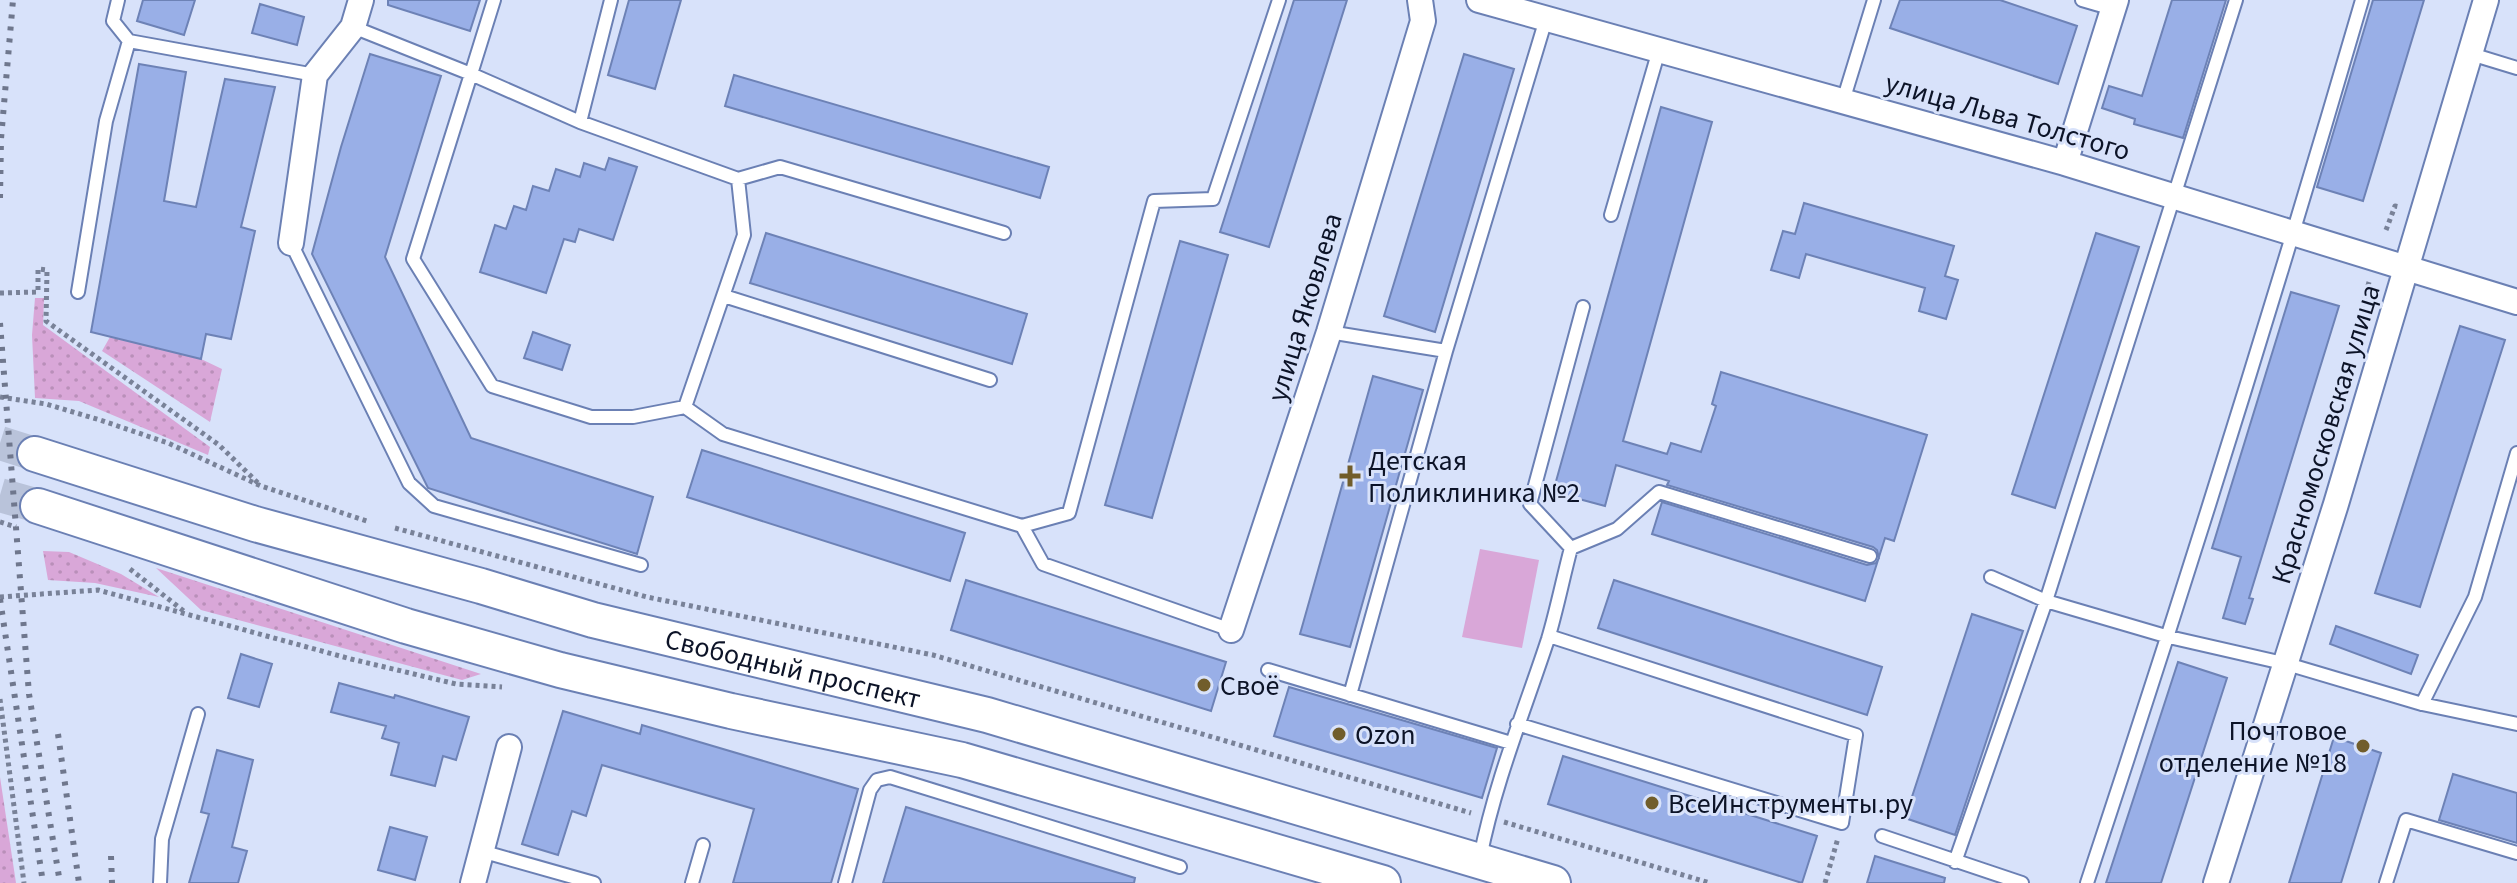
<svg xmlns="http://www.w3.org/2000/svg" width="2517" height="883" font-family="'Source Sans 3',sans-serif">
	<defs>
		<pattern id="grass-dots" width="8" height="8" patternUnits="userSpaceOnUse" patternTransform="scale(2)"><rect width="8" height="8" fill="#d9a7d8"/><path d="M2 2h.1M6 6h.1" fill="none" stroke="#b98fb9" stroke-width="1.8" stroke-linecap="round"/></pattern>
	</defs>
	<rect width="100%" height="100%" fill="#d8e2fa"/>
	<path fill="url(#grass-dots)" d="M 35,298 L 44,298 L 43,325 L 210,447 L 208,455 L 79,401 L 35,398 L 32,335 Z
		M 110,337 L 201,359 L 222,369 L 210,422 L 102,351 Z
		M 43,551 L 69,552 L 121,574 L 159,597 L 95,583 L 48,580 Z
		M 156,568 L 481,674 L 462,680 L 201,610 Z
		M 0,777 L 16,883 L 0,883 Z"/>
	<path fill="#d9a7d8" d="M 1480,549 L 1539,560 L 1522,648 L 1462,637 Z"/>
	<path fill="#99afe7" stroke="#6d82b6" stroke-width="2" d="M 143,0 L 195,0 L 184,35 L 137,21 Z
		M 388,0 L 480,0 L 470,31 L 388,5 Z
		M 629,0 L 681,0 L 655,89 L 608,75 Z
		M 1294,0 L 1347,0 L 1269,247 L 1220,232 Z
		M 1900,0 L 2000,0 L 2077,26 L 2058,84 L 1890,28 Z
		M 2172,0 L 2226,0 L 2183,138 L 2134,124 L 2135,119 L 2102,108 L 2109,86 L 2142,96 Z
		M 2373,0 L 2424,0 L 2363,201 L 2317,187 Z
		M 260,4 L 304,17 L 297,45 L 252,33 Z
		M 370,54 L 441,76 L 385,257 L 471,438 L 653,497 L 637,554 L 428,488 L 312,254 L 341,147 Z
		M 1464,54 L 1514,69 L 1435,332 L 1384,316 Z
		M 139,64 L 186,72 L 164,201 L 196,207 L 225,79 L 275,87 L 241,227 L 255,231 L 231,339 L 206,334 L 201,359 L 91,332 Z
		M 734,75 L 1049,167 L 1040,198 L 725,106 Z
		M 1661,107 L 1712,122 L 1623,441 L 1667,454 L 1671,443 L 1701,452 L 1716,406 L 1712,404 L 1721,372 L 1927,435 L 1894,541 L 1885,538 L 1865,601 L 1652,534 L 1662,502 L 1867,565 L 1876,563 L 1879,558 L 1877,550 L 1873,547 L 1667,485 L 1669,481 L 1616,465 L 1605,506 L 1553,492 Z
		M 609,158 L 637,167 L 613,240 L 579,229 L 575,242 L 564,239 L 546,293 L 480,272 L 495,225 L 506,229 L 514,206 L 526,210 L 533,186 L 549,191 L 556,169 L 580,177 L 584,163 L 605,170 Z
		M 1804,203 L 1954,246 L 1945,276 L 1958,280 L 1946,319 L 1919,311 L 1925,288 L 1806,254 L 1799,278 L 1771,270 L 1783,231 L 1795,234 Z
		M 766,233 L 1027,314 L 1012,364 L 750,283 Z
		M 2096,233 L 2139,247 L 2055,508 L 2012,494 Z
		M 1180,241 L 1228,255 L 1152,518 L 1105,505 Z
		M 2291,292 L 2339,306 L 2249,598 L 2253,599 L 2245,624 L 2223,618 L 2241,557 L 2212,548 Z
		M 2460,326 L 2505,340 L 2420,607 L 2375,593 Z
		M 533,332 L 570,345 L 562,370 L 524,358 Z
		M 1373,376 L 1423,390 L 1350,647 L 1300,634 Z
		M 702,450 L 965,533 L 950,581 L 687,497 Z
		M 966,580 L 1226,662 L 1211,711 L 951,630 Z
		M 1614,580 L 1882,667 L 1867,715 L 1598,628 Z
		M 1972,614 L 2023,631 L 1955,835 L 1905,818 Z
		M 2336,626 L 2418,655 L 2411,674 L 2330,644 Z
		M 241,654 L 272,664 L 259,707 L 228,698 Z
		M 2178,662 L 2227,678 L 2161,883 L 2106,883 Z
		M 339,683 L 394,698 L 395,695 L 469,717 L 456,760 L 443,756 L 435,786 L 391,775 L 399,743 L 382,738 L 386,726 L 331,712 Z
		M 1289,687 L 1497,748 L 1482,798 L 1274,736 Z
		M 563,711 L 640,734 L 642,725 L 858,789 L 831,883 L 733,883 L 754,809 L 602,765 L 586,816 L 572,811 L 558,855 L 522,844 Z
		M 2334,737 L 2381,753 L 2341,883 L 2289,883 Z
		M 217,750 L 253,760 L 232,847 L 247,851 L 238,883 L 189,883 L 209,814 L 201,812 Z
		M 1563,756 L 1817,836 L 1802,883 L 1548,804 Z
		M 2453,774 L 2517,793 L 2517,843 L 2439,820 Z
		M 906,807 L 1135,878 L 1134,883 L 883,883 Z
		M 390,827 L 427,837 L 415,880 L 378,870 Z
		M 1875,856 L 1945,878 L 1944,883 L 1867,883 Z"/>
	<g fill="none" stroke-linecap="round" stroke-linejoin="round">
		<path stroke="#b9c3da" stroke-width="34" stroke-dasharray="34 17" stroke-linecap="butt" d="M 0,443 L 35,454
			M 0,495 L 38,506"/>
		<defs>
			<path id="service" d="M 118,0 L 113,21 L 129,41
				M 494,0 L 471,74 L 580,122 L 738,179 L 780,167 L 1004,233
				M 2082,0 L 2113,9
				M 353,27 L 471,74 L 413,259 L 492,386 L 591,417 L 633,417 L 685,407 L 723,434 L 1022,526 L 1043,564 L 1231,630
				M 2471,54 L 2517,68
				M 1843,101 L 1874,0
				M 580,122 L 611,0
				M 1611,215 L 1659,50
				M 291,243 L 409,483 L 434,506 L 641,565
				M 78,292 L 106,121 L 129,41 L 315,75
				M 724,296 L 990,380
				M 1329,332 L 1446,351
				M 685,407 L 744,235 L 738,179
				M 1022,526 L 1069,513 L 1154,201 L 1213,199 L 1279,0
				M 1571,548 L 1617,529 L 1659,492 L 1870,556
				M 1991,577 L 2046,601 L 2169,637 L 2287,664 L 2422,704 L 2517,724
				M 1268,670 L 1511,743
				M 1350,695 L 1446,351 L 1546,19
				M 2422,704 L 2475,597 L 2517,453
				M 1517,724 L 1842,823 L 1856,735 L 1549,636
				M 1882,836 L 2022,883
				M 481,851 L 594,883
				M 1480,858 C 1495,782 1524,712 1548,639 C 1557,609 1563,578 1571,548 L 1530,504 L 1583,307
				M 1955,862 L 2046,601 L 2236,0
				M 160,883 L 162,839 L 198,714
				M 692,883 L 703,845
				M 845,883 L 870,790 L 877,780 L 890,777 L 1180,867
				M 2087,883 C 2184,590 2276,296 2362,0
				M 2386,883 L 2406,820 L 2517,853"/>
			<path id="minor" d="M 1479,0 L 2065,163 L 2517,302
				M 2065,163 L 2116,0
				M 291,243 L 315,75 L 353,27 L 361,0
				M 1231,630 L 1329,332 L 1423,21 L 1420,0
				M 473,883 L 509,747
				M 2216,883 L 2336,504 L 2486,0"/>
			<g id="secondary">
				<path id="s1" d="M 35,454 L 255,524 L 481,586 L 593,620 L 987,715 L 1553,883"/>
				<path d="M 38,506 L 406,626 L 560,670 L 731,711 L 962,760 L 1383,883"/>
			</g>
		</defs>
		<use href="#service" stroke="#6b80b4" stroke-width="16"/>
		<use href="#minor" stroke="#6b80b4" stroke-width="28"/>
		<use href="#secondary" stroke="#6b80b4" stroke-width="38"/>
		<path stroke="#798298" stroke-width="5" stroke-dasharray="4 4" stroke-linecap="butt" d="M 2386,230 L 2395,206 L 2400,207
			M 0,293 L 38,292 L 38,269 L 47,270 L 46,321 L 219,445 L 258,483
			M 2369,318 L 2360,315 L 2369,282
			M 0,397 L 46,404 L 100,420 L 168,443 L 261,486 L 370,522
			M 0,522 L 16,527
			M 395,528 L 647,597 L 933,655 L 1471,813
			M 130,569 L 185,612
			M 0,597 L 98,590 L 351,659 L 456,684 L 502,687
			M 0,699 L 24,883
			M 1504,822 L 1710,883
			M 1825,883 L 1838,838"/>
		<use href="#service" stroke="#fff" stroke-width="12"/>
		<use href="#minor" stroke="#fff" stroke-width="24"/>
		<use href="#secondary" stroke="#fff" stroke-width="34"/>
		<path stroke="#6f778d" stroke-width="6" stroke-dasharray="4 8" stroke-linecap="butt" d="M 0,198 L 1,139 L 13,0
			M 0,323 L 29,694 L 60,883
			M 0,599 L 43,883
			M 58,734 L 79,883
			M 111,856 L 112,883"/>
	</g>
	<g fill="#715d2b" stroke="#d8e2fa" stroke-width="3">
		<path d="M1346 464h8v8h8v8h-8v8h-8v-8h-8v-8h8z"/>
		<circle cx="1204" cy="685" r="8"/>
		<circle cx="1339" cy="734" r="8"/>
		<circle cx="2363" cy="746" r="8"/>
		<circle cx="1652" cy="803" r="8"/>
	</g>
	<g text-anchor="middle" stroke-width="6" stroke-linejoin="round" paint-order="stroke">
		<g font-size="28" fill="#0c1327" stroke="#d8e2fa">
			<text transform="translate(2008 116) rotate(16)" y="10">улица Льва Толстого</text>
			<text transform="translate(1304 307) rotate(-73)" y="10">улица Яковлева</text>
			<text transform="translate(2325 434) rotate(-73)" y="10">Красномосковская улица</text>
			<text dy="10" stroke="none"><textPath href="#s1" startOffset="788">Свободный проспект</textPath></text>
		</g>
		<g font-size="28" fill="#0c1327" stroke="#d8e2fa" text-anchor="start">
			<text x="1368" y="470">Детская<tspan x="1368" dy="32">Поликлиника №2</tspan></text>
			<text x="1220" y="695">Своё</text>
			<text x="2347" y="740" text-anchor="end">Почтовое<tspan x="2347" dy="32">отделение №18</tspan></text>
			<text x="1355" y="744">Ozon</text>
			<text x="1668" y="813">ВсеИнструменты.ру</text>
		</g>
	</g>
</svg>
